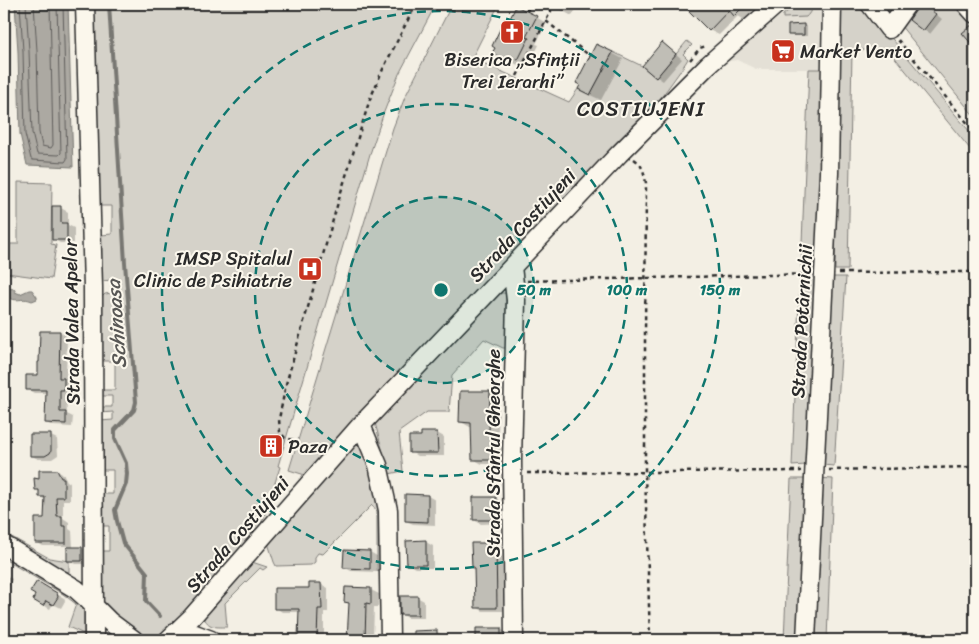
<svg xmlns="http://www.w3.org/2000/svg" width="979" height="644" font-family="Sriracha,sans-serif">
	<rect width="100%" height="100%" fill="#f3efe4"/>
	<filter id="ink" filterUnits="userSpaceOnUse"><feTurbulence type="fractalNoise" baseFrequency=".02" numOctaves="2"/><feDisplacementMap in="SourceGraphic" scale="10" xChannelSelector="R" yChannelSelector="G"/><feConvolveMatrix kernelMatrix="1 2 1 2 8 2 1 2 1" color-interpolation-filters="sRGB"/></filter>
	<g filter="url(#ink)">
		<path fill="#e4e0d6" d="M 797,4 L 826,4 L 826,69 L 756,69 L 737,60 L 725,62 L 747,41 Z"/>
		<path fill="#d5d2c9" stroke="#807e7a" d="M 90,4 L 436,4 L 399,74 L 384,112 L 370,154 L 278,466 L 280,467 L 264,517 L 258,530 L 164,636 L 156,639 L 149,640 L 143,638 L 133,633 L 111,616 L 100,598 L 101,551 L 109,551 L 109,526 L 101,526 L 101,494 L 113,494 L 113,470 L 101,470 L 100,421 L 113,420 L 113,412 L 100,413 L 100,407 L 112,407 L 112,396 L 100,396 L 99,390 L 115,390 L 115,361 L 99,361 L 102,297 L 105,294 L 112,293 L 112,280 L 101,281 L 101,235 L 112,234 L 112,206 L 98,206 Z
			M 452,4 L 499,4 L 472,58 L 569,102 L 578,89 L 590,95 L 613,52 L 642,66 L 656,78 L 687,41 L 692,45 L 683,54 L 688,59 L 681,70 L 658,102 L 580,182 L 403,368 L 305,475 L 289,470 L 393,128 L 405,97 Z
			M 797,4 L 809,4 C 813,9 810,13 806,17 L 783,18 L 783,15 Z
			M 840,4 L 863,4 L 975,138 L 975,155 L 887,48 L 852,51 L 848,270 L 835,270 L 838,52 Z
			M 883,4 L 975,4 L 975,117 L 896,20 Z
			M 809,69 L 826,69 L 817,268 L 801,268 Z
			M 18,182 L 52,183 L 51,244 L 56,245 L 51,279 L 6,273 L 10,244 L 18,244 Z
			M 816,277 L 806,465 L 792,466 L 800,278 Z
			M 831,277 L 846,277 L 834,466 L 822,465 Z
			M 501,293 L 505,293 L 506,296 L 506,348 L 503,348 L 484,339 L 452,375 L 449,412 L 427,412 L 399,432 L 403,471 L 389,474 L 375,423 L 494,297 Z
			M 357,445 L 362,446 L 367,449 L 379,502 L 381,572 L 377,571 L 377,511 L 372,505 L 323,554 L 318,553 L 315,557 L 315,562 L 311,565 L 276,566 L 274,562 L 268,543 L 352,447 Z
			M 819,478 L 833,479 L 827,640 L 813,640 Z
			M 791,479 L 806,479 L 797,640 L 784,640 Z
			M 8,535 L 49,558 L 69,561 L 69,572 L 65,571 L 8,538 Z
			M 4,555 L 50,581 L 84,606 L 84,634 L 68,627 L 76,604 L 63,594 L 4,559 Z
			M 252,562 L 267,567 L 263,570 L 260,568 L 225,603 L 227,627 C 214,627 209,628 203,616 Z"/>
		<path fill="#aca9a2" stroke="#787772" d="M 15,4 L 68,4 L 73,167 L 27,165 L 20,134 L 18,52 Z
			M 4,288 L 15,289 L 15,292 L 20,294 L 29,290 L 32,290 L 37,297 L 37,299 L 32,301 C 21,296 16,305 4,294 Z"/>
		<path fill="#0003" d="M 555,4 L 573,4 L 578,6 L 572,16 L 554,6 Z
			M 694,4 L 759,4 L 751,12 L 752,13 L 745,20 L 738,16 L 719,35 L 709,30 L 689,9 Z
			M 918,4 L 923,4 L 942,19 L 930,34 L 924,30 Z
			M 536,17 L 546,23 L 536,44 L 539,45 L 529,65 L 526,64 L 524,68 L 504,58 L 506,28 Z
			M 804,25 L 807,27 L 807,36 L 793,36 L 790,35 Z
			M 663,44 L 669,48 L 682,59 L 663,81 L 657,77 Z
			M 612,53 L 623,59 L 601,100 L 590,95 Z
			M 61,208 L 68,212 L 68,225 L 74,228 L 74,243 L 60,243 L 53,239 Z
			M 60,332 L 67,336 L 66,380 L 71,383 L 71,394 L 66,393 L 67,414 L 73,417 L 72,427 L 53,426 L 46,423 L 47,393 L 34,393 L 27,389 L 39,376 Z
			M 489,392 L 499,398 L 498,438 L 500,439 L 501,464 L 482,464 L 473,459 L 472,427 L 470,427 L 461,422 Z
			M 437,433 L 444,437 L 444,456 L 417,456 L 411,452 L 422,437 Z
			M 51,436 L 57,439 L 58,455 L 52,459 L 38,459 L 32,456 Z
			M 278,444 L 281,445 L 279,454 L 268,451 Z
			M 57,471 L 64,475 L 67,481 L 70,483 L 70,500 L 63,500 L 63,518 L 69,522 L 69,529 L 72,531 L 73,548 L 82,548 L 88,552 L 88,564 L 75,564 L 68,560 L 68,546 L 43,546 L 36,542 L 46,519 L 46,500 L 40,497 L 40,492 L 36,489 L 40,480 Z
			M 407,496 L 428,496 L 435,500 L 435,525 L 413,524 L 406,521 Z
			M 495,498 L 502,502 L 502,523 L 481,524 L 474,520 Z
			M 426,542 L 433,546 L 433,568 L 415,568 L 408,564 Z
			M 495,544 L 502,548 L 503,611 L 483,611 L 476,607 L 475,568 L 473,567 Z
			M 345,551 L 370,552 L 377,556 L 376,572 L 351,571 L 344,567 Z
			M 4,574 L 12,579 L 4,598 Z
			M 37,583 L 64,598 L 65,601 L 61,608 L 53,604 L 50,609 L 34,600 L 37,595 Z
			M 321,584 L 328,588 L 328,612 L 324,612 L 324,640 L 303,640 L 299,638 L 300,612 L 282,612 L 276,608 L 310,589 Z
			M 371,590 L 379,594 L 378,607 L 374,607 L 373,640 L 348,640 L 350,604 L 345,602 Z
			M 417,597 L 424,601 L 424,618 L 408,618 L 401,614 Z
			M 501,629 L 507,633 L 507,640 L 468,640 L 477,639 Z
			M 415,632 L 437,632 L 443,635 L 443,640 L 415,640 Z"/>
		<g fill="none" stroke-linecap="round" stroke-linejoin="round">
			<path stroke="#5f5d5b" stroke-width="1" d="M 20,4 L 23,51 L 25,134 L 31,159 L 33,160 L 65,162 L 67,159 L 63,4
				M 26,4 L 29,51 L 32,133 L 37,154 L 59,155 L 61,153 L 57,4
				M 34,4 L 37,51 L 39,132 L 42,146 L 51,148 L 53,145 L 50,4"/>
			<path stroke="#787772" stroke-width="4" d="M 109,4 L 125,263 L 136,402 L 134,410 L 115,430 L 115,439 L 126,463 L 127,474 L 126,484 L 115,510 L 117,521 L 123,543 L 147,573 L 146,601 L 160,616"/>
		</g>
		<path fill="#c0beb6" stroke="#2b2b2b" d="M 693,4 L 746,4 L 734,16 L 729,10 L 709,31 L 687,9 Z
			M 917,4 L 923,4 L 936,14 L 923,31 L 909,20 L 916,10 Z
			M 516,6 L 537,16 L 526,37 L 529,38 L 518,60 L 515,59 L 513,63 L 492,53 L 495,48 L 492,46 L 502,25 L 506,27 Z
			M 804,24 L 804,35 L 788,35 L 788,25 Z
			M 973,24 L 975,24 L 975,48 L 962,33 Z
			M 662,42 L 676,54 L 656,78 L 642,66 Z
			M 596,44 L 613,52 L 590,95 L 578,89 L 580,85 L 576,83 Z
			M 52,206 L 61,206 L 61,223 L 67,223 L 67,240 L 52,240 Z
			M 40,331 L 60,331 L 59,378 L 64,378 L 64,390 L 60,390 L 60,412 L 66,412 L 66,424 L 45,423 L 46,390 L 26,390 L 26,375 L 38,375 L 38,362 L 39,362 Z
			M 460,391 L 490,391 L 489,433 L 491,433 L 492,460 L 472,460 L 471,423 L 459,422 Z
			M 421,432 L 437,432 L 438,453 L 409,453 L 409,436 L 421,436 Z
			M 30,434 L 51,434 L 51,451 L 50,453 L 45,456 L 30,456 Z
			M 266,439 L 279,443 L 276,453 L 263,450 Z
			M 39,470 L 57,470 L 61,478 L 64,478 L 64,497 L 56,497 L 57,516 L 62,516 L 62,526 L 66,526 L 66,543 L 35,543 L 35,518 L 44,518 L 45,497 L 39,497 L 39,490 L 35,490 L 34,478 L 39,479 Z
			M 405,494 L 428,495 L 428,522 L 405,521 Z
			M 473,497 L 496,497 L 496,520 L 473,520 Z
			M 426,540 L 426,565 L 407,565 L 406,541 Z
			M 471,543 L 496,543 L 497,608 L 475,608 L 474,567 L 472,567 Z
			M 67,547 L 82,547 L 82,561 L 67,561 Z
			M 344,550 L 370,551 L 370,569 L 343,568 Z
			M 37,581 L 57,593 L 58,597 L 53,605 L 46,601 L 43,606 L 33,600 L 35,595 L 30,592 Z
			M 309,583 L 321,583 L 322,609 L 318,609 L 317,639 L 298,639 L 299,609 L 274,609 L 274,588 L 309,588 Z
			M 345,587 L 371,588 L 371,604 L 366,603 L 365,640 L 347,640 L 349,603 L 344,602 Z
			M 400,596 L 418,596 L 418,615 L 400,615 Z
			M 476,628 L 501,628 L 501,640 L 476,640 Z
			M 437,630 L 437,640 L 413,640 L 413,631 Z"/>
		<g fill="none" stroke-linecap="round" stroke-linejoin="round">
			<defs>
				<path id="minor" d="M 85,4 L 93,287 L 94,640
					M 870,4 L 889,29 L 907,4
					M 966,4 L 975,14
					M 512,267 L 516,300 L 512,460 L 514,640
					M 361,425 L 378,465 L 388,510 L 390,640
					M 4,545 L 76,589 L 86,598 L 110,622 L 134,640
					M 177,631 L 195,634 L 211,640
					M 168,640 L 192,617 L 361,425 L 512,267 L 619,154 L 708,65 L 777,4
					M 806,640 L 829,173 L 832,4"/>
			</defs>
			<use href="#minor" stroke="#2b2b2b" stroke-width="21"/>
			<path stroke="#2b2b2b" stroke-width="2.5" stroke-dasharray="4 4" stroke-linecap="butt" d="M 527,11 L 530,4
				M 546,21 L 590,56
				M 898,40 L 975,132
				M 690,60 L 700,48 L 706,46
				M 517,76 L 551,11 L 550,8 L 542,4
				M 634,159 C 643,165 644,173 646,183 L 645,338 L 645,472 L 650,640
				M 839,273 L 975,272
				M 527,281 L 811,274
				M 293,440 L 285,438 L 280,432 L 279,419 L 286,384 L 341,192 L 370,99 L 383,69 L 416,4
				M 829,470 L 975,467
				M 527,473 L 801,471"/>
			<use href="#minor" stroke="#fbf7ec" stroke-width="18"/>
		</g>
	</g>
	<circle cx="441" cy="290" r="93" fill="#0f766e" fill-opacity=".12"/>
	<g fill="none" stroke="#0f766e" stroke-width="2.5" stroke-dasharray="9 6">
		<circle cx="441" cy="290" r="93"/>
		<circle cx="441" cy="290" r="186"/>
		<circle cx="441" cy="290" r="279"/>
	</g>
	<defs>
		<symbol id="church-square" viewBox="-11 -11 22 22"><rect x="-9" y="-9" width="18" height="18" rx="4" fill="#c8321e" stroke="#fbf7ec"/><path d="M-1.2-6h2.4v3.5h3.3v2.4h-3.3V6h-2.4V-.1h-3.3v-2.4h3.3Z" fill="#fff"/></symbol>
		<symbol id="supermarket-square" viewBox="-11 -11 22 22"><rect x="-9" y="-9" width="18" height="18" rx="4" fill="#c8321e" stroke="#fbf7ec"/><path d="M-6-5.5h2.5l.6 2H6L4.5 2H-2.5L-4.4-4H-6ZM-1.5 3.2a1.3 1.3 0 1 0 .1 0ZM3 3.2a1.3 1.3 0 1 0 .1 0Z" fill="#fff"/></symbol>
		<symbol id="hospital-square" viewBox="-11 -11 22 22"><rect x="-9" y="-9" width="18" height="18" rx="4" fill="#c8321e" stroke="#fbf7ec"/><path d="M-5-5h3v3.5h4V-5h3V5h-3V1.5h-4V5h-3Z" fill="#fff"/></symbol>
		<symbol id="building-square" viewBox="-11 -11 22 22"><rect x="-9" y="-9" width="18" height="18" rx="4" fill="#c8321e" stroke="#fbf7ec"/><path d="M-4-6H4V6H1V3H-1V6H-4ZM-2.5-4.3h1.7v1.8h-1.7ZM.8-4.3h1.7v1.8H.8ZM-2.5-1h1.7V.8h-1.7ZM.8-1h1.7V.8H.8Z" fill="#fff"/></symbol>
	</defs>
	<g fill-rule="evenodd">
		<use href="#church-square" x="498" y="18" width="28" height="28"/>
		<use href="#supermarket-square" x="769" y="37" width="28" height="28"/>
		<use href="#hospital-square" x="296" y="255" width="28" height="28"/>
		<use href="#building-square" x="257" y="432" width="28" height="28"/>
	</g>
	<g text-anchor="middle" stroke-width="4" stroke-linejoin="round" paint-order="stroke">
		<g font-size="19" fill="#2b2b2b" stroke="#fbf7ec" text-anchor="start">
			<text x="800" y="58">Market Vento</text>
			<text x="512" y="66" text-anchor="middle">Biserica „Sfinții<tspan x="512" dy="22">Trei Ierarhi”</tspan></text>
			<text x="292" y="265" text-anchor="end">IMSP Spitalul<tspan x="292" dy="22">Clinic de Psihiatrie</tspan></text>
			<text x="288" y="453">Paza</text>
		</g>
		<g font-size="19" fill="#2b2b2b" stroke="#fbf7ec">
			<text transform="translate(522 225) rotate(-47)" y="7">Strada Costiujeni</text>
			<text transform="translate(801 321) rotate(-87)" y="7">Strada Potârnichii</text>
			<text transform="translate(71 322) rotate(-91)" y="7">Strada Valea Apelor</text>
			<text transform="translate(493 453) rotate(-90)" y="7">Strada Sfântul Gheorghe</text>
			<text transform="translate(237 534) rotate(-49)" y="7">Strada Costiujeni</text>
		</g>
		<g font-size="20" font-style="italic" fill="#585755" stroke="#fbf7ec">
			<text transform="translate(116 324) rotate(-94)" y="7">Schinoasa</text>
		</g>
		<g font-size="21" letter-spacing="1" fill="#2b2b2b" stroke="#fbf7ec">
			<text x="641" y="116">COSTIUJENI</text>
		</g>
	</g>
	<circle cx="441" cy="290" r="8" fill="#0f766e" stroke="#fbf7ec" stroke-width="2.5"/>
	<g font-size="15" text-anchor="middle" font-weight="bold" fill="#0f766e" stroke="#fbf7ec" stroke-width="4" stroke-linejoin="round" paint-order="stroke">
		<text x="534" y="295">50 m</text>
		<text x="627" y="295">100 m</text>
		<text x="720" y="295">150 m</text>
	</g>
	<rect width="979" height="644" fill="none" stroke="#fbf7ec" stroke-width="20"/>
	<rect x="10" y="10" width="959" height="624" fill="none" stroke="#2b2b2b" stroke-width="2" filter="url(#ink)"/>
</svg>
